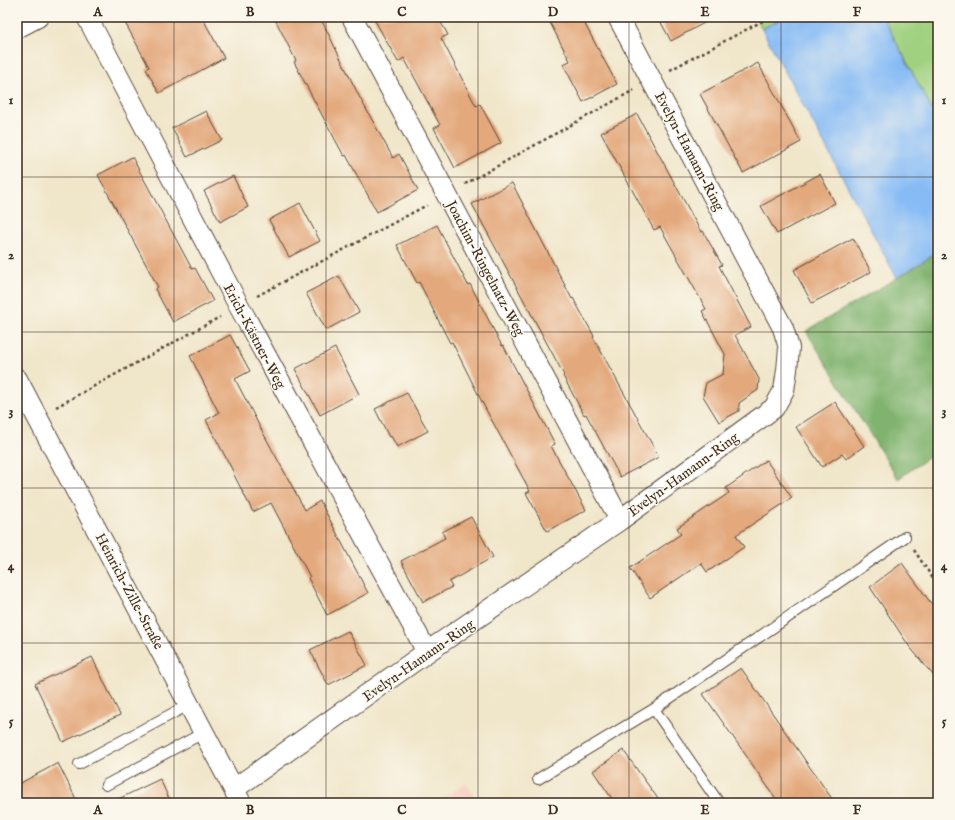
<svg xmlns="http://www.w3.org/2000/svg" width="955" height="820" font-family="'IM FELL English',serif">
	<rect width="100%" height="100%" fill="#fbf7ec"/>
	<filter id="ink" filterUnits="userSpaceOnUse"><feTurbulence type="fractalNoise" baseFrequency=".025" numOctaves="2"/><feDisplacementMap in="SourceGraphic" scale="8" xChannelSelector="R" yChannelSelector="G"/><feConvolveMatrix kernelMatrix="1 2 1 2 8 2 1 2 1" color-interpolation-filters="sRGB"/></filter>
	<filter id="wash" filterUnits="userSpaceOnUse"><feTurbulence type="fractalNoise" baseFrequency=".012" numOctaves="4" result="noise"/><feDisplacementMap in="SourceGraphic" scale="16" xChannelSelector="R" yChannelSelector="G"/><feGaussianBlur stdDeviation="0.9" result="paint"/><feColorMatrix in="noise" values="0 0 0 0 0 0 0 0 0 0 0 0 0 0 0 0 0 1.4 0 .05"/><feComposite in="paint" operator="in"/></filter>
	<g filter="url(#wash)">
		<rect width="100%" height="100%" fill="#f0e6ca"/>
		<path fill="#f6d2c4" d="M 466,783 L 479,803 L 436,803 Z"/>
		<path fill="#a0d180" stroke="#6e7e4f" d="M 756,17 L 785,17 L 762,29 Z
			M 883,17 L 938,17 L 938,121 Z"/>
		<path fill="#80b36e" stroke="#5e6e46" d="M 938,252 L 938,451 L 898,479 L 806,331 L 897,278 Z"/>
		<path fill="#86bbf5" stroke="#60728a" d="M 785,17 L 883,17 L 938,121 L 938,252 L 897,278 L 762,29 Z"/>
		<g id="blocks">
			<path fill="#e3a87c" d="M 122,17 L 202,17 L 224,58 L 159,93 L 146,69 L 149,67 Z
				M 274,17 L 320,17 L 360,98 L 393,158 L 399,154 L 418,190 L 377,212 L 346,155 L 344,156 L 315,102 L 294,62 L 296,61 Z
				M 373,17 L 438,17 L 448,35 L 441,38 L 476,106 L 480,104 L 501,143 L 455,168 L 434,128 L 440,125 L 404,58 L 398,62 Z
				M 547,17 L 581,17 L 617,84 L 583,102 L 563,64 L 570,61 Z
				M 658,17 L 715,17 L 671,41 Z
				M 758,63 L 801,142 L 743,173 L 700,94 Z
				M 206,111 L 222,140 L 187,157 L 172,128 Z
				M 637,114 L 701,232 L 703,231 L 722,265 L 719,266 L 751,327 L 735,335 L 759,379 L 758,390 L 739,403 L 739,411 L 719,422 L 703,396 L 706,383 L 723,374 L 725,354 L 702,311 L 706,309 L 660,227 L 654,230 L 601,133 Z
				M 132,157 L 192,269 L 195,268 L 213,301 L 173,322 L 155,289 L 158,287 L 98,175 Z
				M 820,174 L 835,203 L 777,234 L 761,206 Z
				M 233,176 L 248,207 L 220,222 L 204,191 Z
				M 512,183 L 572,299 L 573,298 L 594,336 L 593,337 L 659,457 L 620,477 L 586,414 L 584,415 L 563,376 L 564,375 L 472,204 Z
				M 300,203 L 320,241 L 289,257 L 269,220 Z
				M 437,225 L 468,285 L 470,284 L 502,346 L 503,345 L 555,444 L 551,446 L 586,510 L 547,531 L 526,493 L 530,491 L 483,404 L 452,342 L 450,343 L 419,282 L 417,283 L 397,245 Z
				M 853,238 L 871,272 L 812,303 L 794,270 Z
				M 339,276 L 359,312 L 326,330 L 306,293 Z
				M 230,335 L 250,371 L 235,379 L 261,429 L 305,510 L 320,501 L 368,593 L 327,615 L 308,578 L 310,577 L 271,503 L 253,512 L 233,473 L 234,473 L 206,420 L 219,413 L 190,356 Z
				M 335,348 L 359,394 L 320,415 L 295,369 Z
				M 407,393 L 428,431 L 397,447 L 391,436 L 389,437 L 375,409 Z
				M 835,402 L 864,446 L 846,459 L 842,454 L 822,467 L 796,427 Z
				M 766,460 L 792,498 L 736,535 L 744,547 L 707,572 L 701,563 L 650,598 L 630,568 L 681,534 L 677,528 L 729,493 L 726,488 Z
				M 471,517 L 493,557 L 449,582 L 452,587 L 423,602 L 401,561 L 445,538 L 442,532 Z
				M 902,563 L 938,613 L 938,681 L 909,646 L 870,587 Z
				M 348,631 L 367,665 L 328,685 L 310,650 Z
				M 92,657 L 120,715 L 63,742 L 35,684 Z
				M 741,668 L 809,766 L 835,803 L 779,803 L 745,754 L 703,694 Z
				M 623,750 L 661,803 L 615,803 L 593,771 Z
				M 58,763 L 78,803 L 17,803 L 17,785 Z
				M 160,779 L 171,803 L 110,803 Z"/>
		</g>
	</g>
	<g filter="url(#ink)">
		<use href="#blocks" fill-opacity="0" stroke="#564638" stroke-width="1"/>
		<g fill="none" stroke-linecap="round" stroke-linejoin="round">
			<defs>
				<path id="service" d="M 79,764 L 190,704
					M 538,779 L 654,709
					M 106,785 L 205,732
					M 719,803 L 654,709 L 905,537"/>
				<path id="minor" d="M 87,17 L 239,306 L 427,652
					M 352,17 L 620,520
					M 17,28 L 38,17
					M 17,379 L 241,803
					M 234,789 L 427,652 L 620,520 L 774,408 L 784,390 L 787,370 L 789,348 L 783,328 L 618,17"/>
			</defs>
			<use href="#service" stroke="#564638" stroke-width="12"/>
			<use href="#minor" stroke="#564638" stroke-width="22"/>
			<path stroke="#564638" stroke-width="2.5" stroke-dasharray="3 3" stroke-linecap="butt" d="M 670,70 L 770,17
				M 465,184 L 634,90
				M 257,296 L 427,205
				M 56,407 L 220,317
				M 914,550 L 938,586"/>
			<use href="#service" stroke="#fff" stroke-width="10"/>
			<use href="#minor" stroke="#fff" stroke-width="20"/>
		</g>
	</g>
	<path fill="none" stroke="#3b2a1e" stroke-width="1" stroke-opacity="0.55" d="M 174,17 L 174,803M 326,17 L 326,803M 478,17 L 478,803M 629,17 L 629,803M 781,17 L 781,803M 17,177 L 938,177M 17,332 L 938,332M 17,488 L 938,488M 17,643 L 938,643"/>
	<g text-anchor="middle" stroke-width="3" stroke-linejoin="round" paint-order="stroke">
		<g font-size="14" fill="#3b2a1e" stroke="#fbf7ec">
			<text transform="translate(690 151) rotate(62)" y="5">Evelyn-Hamann-Ring</text>
			<text transform="translate(486 268) rotate(62)" y="5">Joachim-Ringelnatz-Weg</text>
			<text transform="translate(255 336) rotate(62)" y="5">Erich-Kästner-Weg</text>
			<text transform="translate(683 474) rotate(-36)" y="5">Evelyn-Hamann-Ring</text>
			<text transform="translate(130 591) rotate(62)" y="5">Heinrich-Zille-Straße</text>
			<text transform="translate(418 660) rotate(-35)" y="5">Evelyn-Hamann-Ring</text>
		</g>
	</g>
	<rect width="955" height="820" fill="none" stroke="#fbf7ec" stroke-width="44"/>
	<rect x="22" y="22" width="911" height="776" fill="none" stroke="#3b2a1e" stroke-width="1.5"/>
	<g font-size="13" text-anchor="middle" font-weight="bold" fill="#3b2a1e">
		<text x="98" y="16">A</text>
		<text x="250" y="16">B</text>
		<text x="402" y="16">C</text>
		<text x="553" y="16">D</text>
		<text x="705" y="16">E</text>
		<text x="857" y="16">F</text>
		<text x="11" y="104">1</text>
		<text x="944" y="104">1</text>
		<text x="11" y="259">2</text>
		<text x="944" y="259">2</text>
		<text x="11" y="415">3</text>
		<text x="944" y="415">3</text>
		<text x="11" y="570">4</text>
		<text x="944" y="570">4</text>
		<text x="11" y="725">5</text>
		<text x="944" y="725">5</text>
		<text x="98" y="814">A</text>
		<text x="250" y="814">B</text>
		<text x="402" y="814">C</text>
		<text x="553" y="814">D</text>
		<text x="705" y="814">E</text>
		<text x="857" y="814">F</text>
	</g>
</svg>
